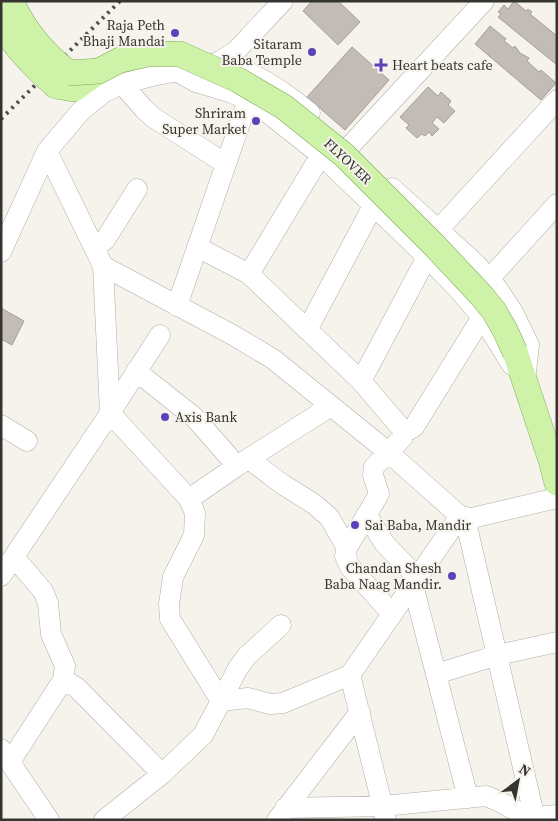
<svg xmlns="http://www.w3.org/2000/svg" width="558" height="821" font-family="'Source Serif 4',serif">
	<rect width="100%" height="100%" fill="#f5f3eb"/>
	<path fill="#c2bbb6" stroke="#a59f9a" d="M 312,1 L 338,1 L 360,22 L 338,45 L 303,11 Z
		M 514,1 L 526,11 L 528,9 L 532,12 L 530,14 L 557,36 L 557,65 L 498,17 L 501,14 L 498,12 L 504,5 L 508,9 Z
		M 490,26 L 506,39 L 504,41 L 513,48 L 515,46 L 520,53 L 529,58 L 527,61 L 539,72 L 541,70 L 556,83 L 541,100 L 475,44 Z
		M 352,47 L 389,80 L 345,130 L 307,97 Z
		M 428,87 L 438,96 L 441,92 L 451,101 L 448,105 L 455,111 L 444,123 L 437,117 L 432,123 L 439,129 L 432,136 L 429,132 L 425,136 L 422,134 L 417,138 L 406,128 L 409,125 L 400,117 Z
		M 1,308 L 24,321 L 12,345 L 1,339 Z"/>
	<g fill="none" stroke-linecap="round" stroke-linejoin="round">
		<defs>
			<path id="minor" d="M 222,60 C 255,73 283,90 310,113
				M 178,72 L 196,82 L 232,93 L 248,100 L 264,110 L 321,155 L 427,257 L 457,288 L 482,317 L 512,365
				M 122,84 L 144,109 L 154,118 L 226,164
				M 349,147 L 484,1
				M 47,151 L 103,266 L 110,413 L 189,499 L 195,513 L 194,535 L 173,577 L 169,604 L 170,619 L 221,701 L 203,735 L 162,774 L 104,820
				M 321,155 L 249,274 L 361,381 L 402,429 L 403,437 L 374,467 L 373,475 L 379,494 L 347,548 L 345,556 L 350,567 L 392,614
				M 392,188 L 476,264 L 497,288 L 513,312 L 529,345 L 525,380
				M 439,229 L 557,100
				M 197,247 L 249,274
				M 94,248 L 105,240 L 137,189
				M 1,252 L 47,151 L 81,111 L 104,92 L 122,84 L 152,76 L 211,65 L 222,60 L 236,51 L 283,1
				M 103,266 L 231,334 L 273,359 L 388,452 L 460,516 L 472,518 L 557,498
				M 489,279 L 557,204
				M 177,306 L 248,100
				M 307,330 L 373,206
				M 136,371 L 194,417 L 237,466
				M 361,381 L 427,257
				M 1,425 L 27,441
				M 403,433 L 414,427 L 482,317
				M 249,459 L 282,484 L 314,504 L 329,517 L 347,548
				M 189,499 L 237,466 L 331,406
				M 367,515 L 384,543 L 417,577
				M 465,518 L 535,819
				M 1,576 L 110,413 L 160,335
				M 413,585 L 468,798
				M 436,674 L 498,655 L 557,642
				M 350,675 L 386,820
				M 63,680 L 76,687 L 87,698 L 162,774
				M 221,701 L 248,698 L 270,704 L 283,703 L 350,675 L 460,516
				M 221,701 L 238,668 L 247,656 L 281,625
				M 1,749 L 49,820
				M 10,762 L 63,680 L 65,666 L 51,634 L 48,603 L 43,591 L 14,557
				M 285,808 L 383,806 L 486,796 C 518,807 516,821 557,815
				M 277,820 L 360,712"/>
			<path id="major" d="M 56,86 L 74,89 L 99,71
				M 515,352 L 551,460 L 557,483"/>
		</defs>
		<use href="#minor" stroke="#afaea6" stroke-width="21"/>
		<use href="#major" stroke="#81aa59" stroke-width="26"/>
		<use href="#minor" stroke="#fff" stroke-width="20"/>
		<use href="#major" stroke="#cdf2a8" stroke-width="25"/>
		<path stroke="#4d4d49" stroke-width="4" stroke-dasharray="2.5 5" stroke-linecap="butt" d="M 1,119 L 120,1"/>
		<defs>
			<path id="major-bridge" d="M 11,1 C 24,30 44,54 69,73 L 99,71 L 120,60 L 148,54 L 180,54 L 238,80 L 284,107 L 344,155 L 434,245 L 481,295 L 494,311 L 505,330 L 515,352
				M 1,23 C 15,48 35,68 56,86"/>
		</defs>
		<use href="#major-bridge" stroke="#81aa59" stroke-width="26" stroke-linecap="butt"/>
		<use href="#major-bridge" stroke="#cdf2a8" stroke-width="25"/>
	</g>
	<g fill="#5c42ba" stroke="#f5f3eb" stroke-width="2">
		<circle cx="175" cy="33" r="5"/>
		<circle cx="312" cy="52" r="5"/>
		<path d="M378.5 57.5h5v5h5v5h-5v5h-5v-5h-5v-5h5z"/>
		<circle cx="256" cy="121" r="5"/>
		<circle cx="165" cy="417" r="5"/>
		<circle cx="355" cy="525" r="5"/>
		<circle cx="452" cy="576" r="5"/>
	</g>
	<g text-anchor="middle" stroke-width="4" stroke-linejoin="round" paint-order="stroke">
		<g font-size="14" fill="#343431" stroke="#f5f3eb" text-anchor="end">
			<text x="165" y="30">Raja Peth<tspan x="165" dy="16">Bhaji Mandai</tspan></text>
			<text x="302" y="49">Sitaram<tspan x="302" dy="16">Baba Temple</tspan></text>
			<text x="392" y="70" text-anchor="start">Heart beats cafe</text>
			<text x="246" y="118">Shriram<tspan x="246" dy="16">Super Market</tspan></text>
			<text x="175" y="422" text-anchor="start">Axis Bank</text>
			<text x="365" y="530" text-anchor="start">Sai Baba, Mandir</text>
			<text x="442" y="573">Chandan Shesh<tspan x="442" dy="16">Baba Naag Mandir.</tspan></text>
		</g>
		<g font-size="14" fill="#343431" stroke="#f5f3eb">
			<text transform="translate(348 161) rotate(43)" y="5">FLYOVER</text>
		</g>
	</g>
	<rect width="558" height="821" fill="none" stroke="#343431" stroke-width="5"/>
	<g transform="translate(518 781) rotate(32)" stroke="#f5f3eb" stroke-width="4" paint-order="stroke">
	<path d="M0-4L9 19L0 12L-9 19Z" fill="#343431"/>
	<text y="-8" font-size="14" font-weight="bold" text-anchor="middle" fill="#343431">N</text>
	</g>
</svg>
